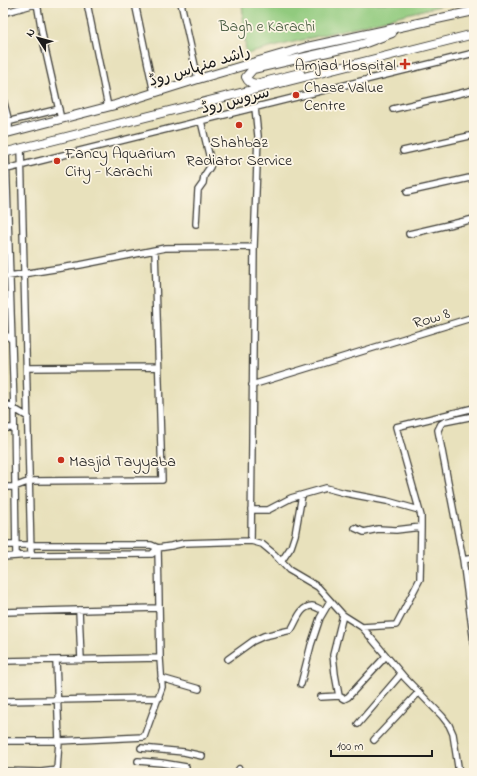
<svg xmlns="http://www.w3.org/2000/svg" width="477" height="776" font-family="'Indie Flower','Playpen Sans Arabic',sans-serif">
	<rect width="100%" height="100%" fill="#fcf5e5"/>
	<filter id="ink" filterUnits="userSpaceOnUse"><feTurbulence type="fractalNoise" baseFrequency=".025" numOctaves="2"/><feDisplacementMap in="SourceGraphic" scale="8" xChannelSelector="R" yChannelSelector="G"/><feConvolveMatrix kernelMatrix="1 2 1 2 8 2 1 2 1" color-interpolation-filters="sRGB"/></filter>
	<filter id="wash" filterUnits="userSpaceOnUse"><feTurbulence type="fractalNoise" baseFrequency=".012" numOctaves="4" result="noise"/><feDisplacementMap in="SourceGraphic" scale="16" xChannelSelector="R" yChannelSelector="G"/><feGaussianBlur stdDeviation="0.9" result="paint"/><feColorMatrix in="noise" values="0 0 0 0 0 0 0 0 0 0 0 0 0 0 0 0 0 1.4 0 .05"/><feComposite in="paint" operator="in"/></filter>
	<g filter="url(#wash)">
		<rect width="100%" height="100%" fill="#e8e1bc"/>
		<path fill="#91ca7e" stroke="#56734d" d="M 242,3 L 451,3 L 246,54 Z"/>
	</g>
	<g filter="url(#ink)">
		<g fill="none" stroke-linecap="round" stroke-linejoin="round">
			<defs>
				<path id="street" d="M 37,3 L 44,44 L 61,119
					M 87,3 L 108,107
					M 135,3 L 154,93
					M 181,3 L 198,79
					M 3,13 L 39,3
					M 3,99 L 9,122 L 9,133
					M 393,109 L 474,90
					M 3,123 L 59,109
					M 21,148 L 31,555
					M 403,151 L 474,135
					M 6,152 L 14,409 L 16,556
					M 3,170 L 474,53
					M 407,192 L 474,177
					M 196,224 L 198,190 L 203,183 L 204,176 L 210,167 L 211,163 L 201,121
					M 409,234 L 474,219
					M 3,277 L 80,265 L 165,248 L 254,247
					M 3,333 L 11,339
					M 27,368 L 158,367
					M 252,385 L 474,317
					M 3,402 L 28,417
					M 474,416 L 444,422 L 441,424 L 438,430 L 463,560 L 474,643
					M 3,428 L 14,428
					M 3,487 L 14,487 L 30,481 L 162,480 L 155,250
					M 251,510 L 268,510 L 291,498 L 326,488 L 345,493 L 387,501 L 419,510
					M 355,528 L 364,532 L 378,529 L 396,530 L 421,527
					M 251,541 L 254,247 L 258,136 L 255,108
					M 3,545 L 151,545 L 158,548 L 171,546 L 184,543 L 251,541 L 262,544 L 274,554 L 289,570 L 318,587 L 343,615 L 362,627 L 404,677 L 442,716 L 449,725 L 453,734 L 459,773
					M 3,557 L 31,555 L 152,554 L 158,548
					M 463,560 L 474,558
					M 281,562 L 291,547 L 295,535 L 302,495
					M 79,610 L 81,660
					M 3,612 L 158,608
					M 343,615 L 333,655 L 335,674 L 339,696 L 344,699 L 348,697 L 386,656
					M 362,627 L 396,625 L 420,579 L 421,527 L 421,516 L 396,427 L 474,408
					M 228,659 L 253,641 L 264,636 L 291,630 C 296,623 300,606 312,606 C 315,606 321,610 324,611
					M 3,661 L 160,658
					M 161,678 L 199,689
					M 301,684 L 311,645 L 320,618 L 330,601
					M 321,697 L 339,696
					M 3,701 L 159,698
					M 358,724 L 401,674
					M 374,740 L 419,692
					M 3,741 L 59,741 L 144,737 L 162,687 L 160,658 L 158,548
					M 141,748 L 184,752 L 202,756
					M 138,761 L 162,763 L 186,767
					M 239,769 L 243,773
					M 3,771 L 41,772 L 57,770 L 59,741 L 56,660"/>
				<path id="primary" d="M 300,73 L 256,84 C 251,83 248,82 246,77 L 253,69 L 363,44 L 392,33
					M 3,134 L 115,105 L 198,79 L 307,47 L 474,11
					M 3,153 L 474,34"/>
			</defs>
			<use href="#street" stroke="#3b3a34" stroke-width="8"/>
			<use href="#primary" stroke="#3b3a34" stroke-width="10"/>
			<use href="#street" stroke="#fff" stroke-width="5.5"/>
			<use href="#primary" stroke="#fff" stroke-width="8"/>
		</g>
	</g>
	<g fill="#c8321e" stroke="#fcf5e5" stroke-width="1.5">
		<path d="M403 58h4v4h4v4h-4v4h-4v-4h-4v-4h4z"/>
		<circle cx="296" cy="95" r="4"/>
		<circle cx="239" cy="125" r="4"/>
		<circle cx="57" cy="161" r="4"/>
		<circle cx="61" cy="460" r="4"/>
	</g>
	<g text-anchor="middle" stroke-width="3.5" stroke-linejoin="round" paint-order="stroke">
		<g font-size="16" fill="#45593e" stroke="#fcf5e5">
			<text x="267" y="31">Bagh e Karachi</text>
		</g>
		<g font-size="16" fill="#1c1c1c" stroke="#fcf5e5" text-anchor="start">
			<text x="396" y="70" text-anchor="end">Amjad Hospital</text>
			<text x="304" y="92">Chase Value<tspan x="304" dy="18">Centre</tspan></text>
			<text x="239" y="147" text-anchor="middle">Shahbaz<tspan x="239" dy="18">Radiator Service</tspan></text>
			<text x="65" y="158">Fancy Aquarium<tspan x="65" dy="18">City - Karachi</tspan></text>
			<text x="69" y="466">Masjid Tayyaba</text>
		</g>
		<g font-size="16" fill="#1c1c1c" stroke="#fcf5e5">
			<text transform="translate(199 65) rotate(-17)" y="6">راشد منہاس روڈ</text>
			<text transform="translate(235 99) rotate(-14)" y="6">سروس روڈ</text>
			<text transform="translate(431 317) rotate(-17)" y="6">Row 8</text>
		</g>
	</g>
	<rect width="477" height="776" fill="none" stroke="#fcf5e5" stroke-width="16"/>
	<g transform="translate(38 38) rotate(306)" stroke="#fcf5e5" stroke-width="3" paint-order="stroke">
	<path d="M0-3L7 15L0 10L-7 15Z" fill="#1c1c1c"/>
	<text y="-6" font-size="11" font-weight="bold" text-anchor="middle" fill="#1c1c1c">N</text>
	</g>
	<path d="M331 750v6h101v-6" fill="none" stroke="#1c1c1c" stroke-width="2"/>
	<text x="337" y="750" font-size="12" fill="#1c1c1c" stroke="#fcf5e5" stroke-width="3" paint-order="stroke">100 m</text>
</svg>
